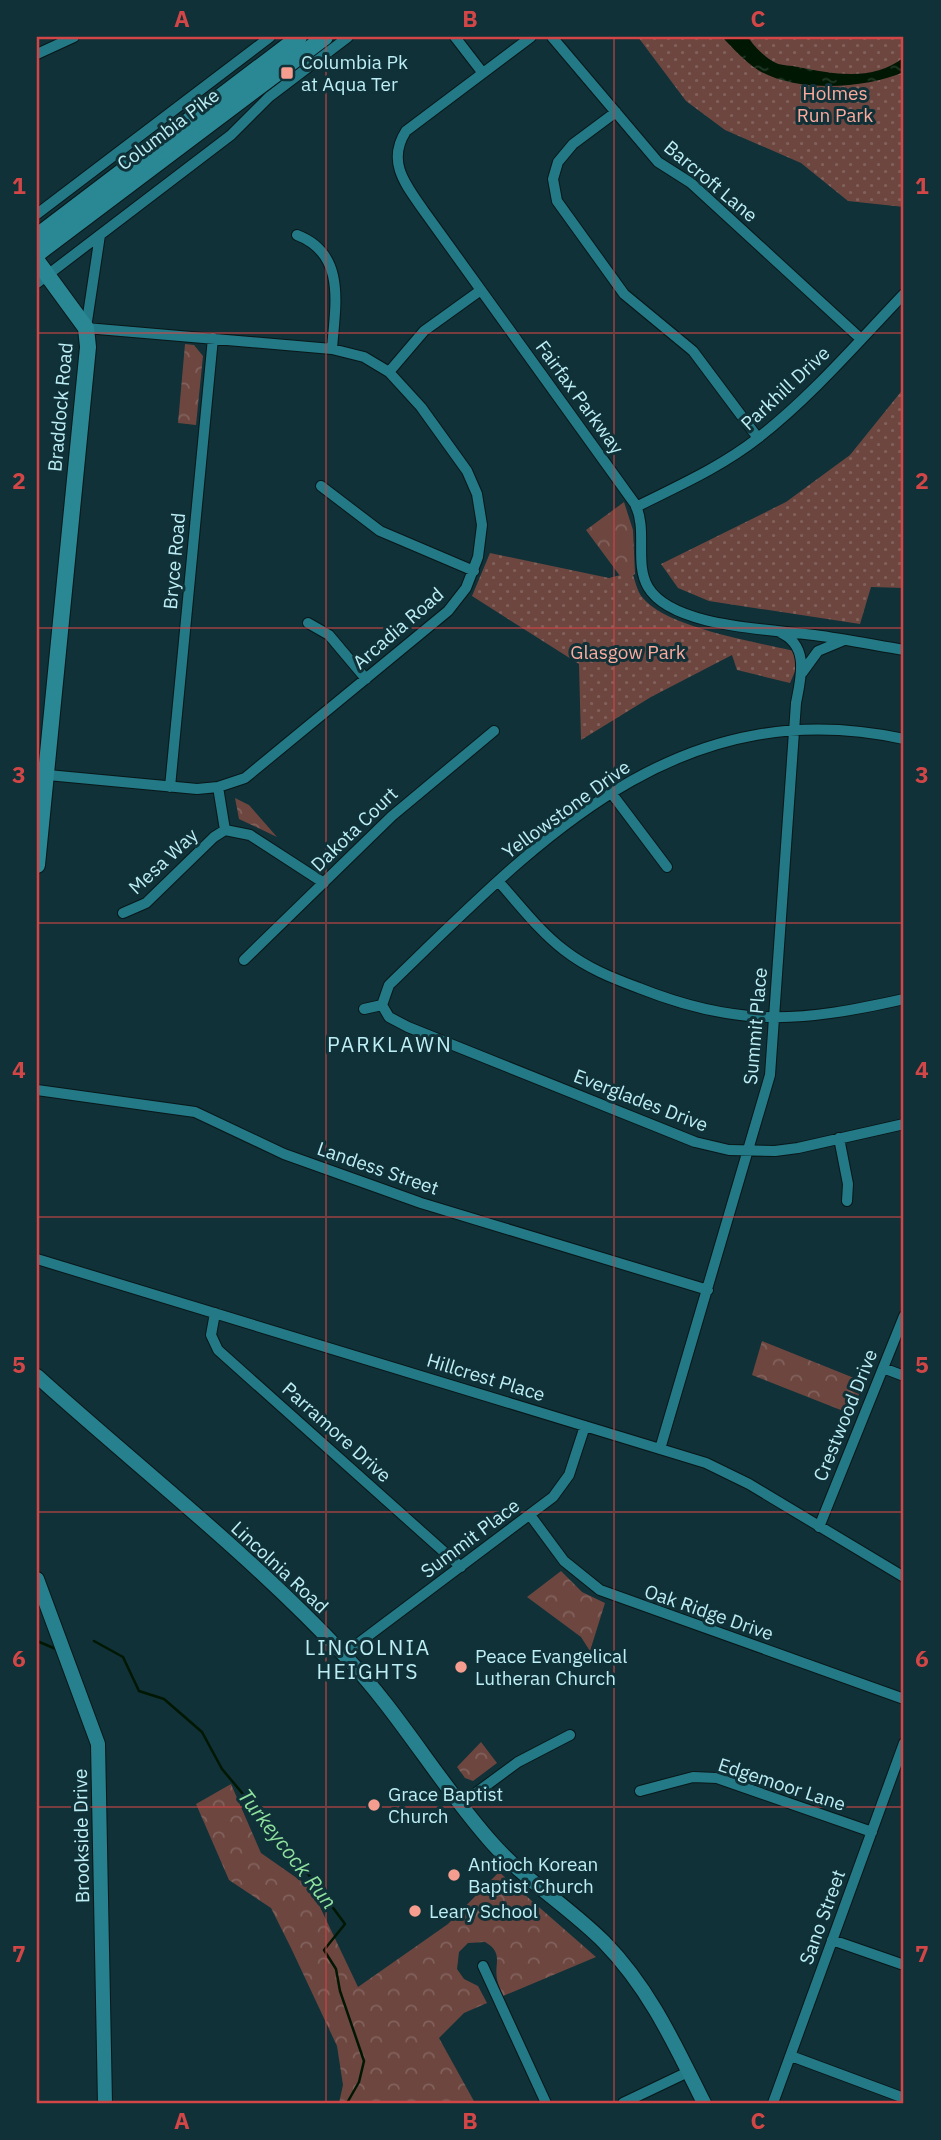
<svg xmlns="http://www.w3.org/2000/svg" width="941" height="2140" font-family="'IBM Plex Sans',sans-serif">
	<defs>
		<pattern id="forest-crowns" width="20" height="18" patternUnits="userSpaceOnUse" patternTransform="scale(1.75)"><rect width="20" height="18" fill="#6e4640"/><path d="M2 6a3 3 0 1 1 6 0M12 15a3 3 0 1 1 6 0" fill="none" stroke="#81615c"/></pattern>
		<pattern id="park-dots" width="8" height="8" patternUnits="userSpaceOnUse" patternTransform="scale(1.75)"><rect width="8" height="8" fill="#6e4640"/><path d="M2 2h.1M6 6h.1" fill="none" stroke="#81615c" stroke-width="1.8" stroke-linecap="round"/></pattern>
		<pattern id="water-ripples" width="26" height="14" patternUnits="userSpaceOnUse" patternTransform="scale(1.75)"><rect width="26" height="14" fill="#001703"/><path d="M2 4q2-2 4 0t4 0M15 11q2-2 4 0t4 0" fill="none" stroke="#233928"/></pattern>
	</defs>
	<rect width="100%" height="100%" fill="#0f3137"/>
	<path fill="url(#forest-crowns)" d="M 185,344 L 194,345 L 203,356 L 196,425 L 178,423 Z
		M 624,502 L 633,530 L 635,574 L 623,580 L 586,530 Z
		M 235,798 L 249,805 L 277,837 L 239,819 Z
		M 762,1341 L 864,1382 L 851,1414 L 752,1375 Z
		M 561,1571 L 582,1592 L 605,1603 L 590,1651 L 581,1637 L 527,1597 Z
		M 481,1742 L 497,1763 L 473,1781 L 465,1778 L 457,1767 Z
		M 231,1784 L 261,1853 L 311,1888 L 358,1987 L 448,1924 L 499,1872 L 596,1957 L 503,1996 C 501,1991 498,1985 497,1979 C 494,1963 504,1953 485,1942 L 468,1943 L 459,1952 L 457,1969 L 464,1979 L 478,1986 L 487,2003 L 464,2013 L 439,2038 L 475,2103 L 339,2103 L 343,2085 L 337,2046 L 291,1948 L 271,1908 L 229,1880 L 196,1804 Z"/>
	<path fill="url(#park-dots)" d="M 638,37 L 904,37 L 904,207 L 848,201 L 801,163 L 725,130 L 686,101 Z
		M 904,388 L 904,588 L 871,587 L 860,624 L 709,601 L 678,588 L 661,564 L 786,502 L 850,455 Z
		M 490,553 L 609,578 L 632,572 C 635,580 637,591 642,597 C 667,629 763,643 803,653 L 790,683 L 737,670 L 732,655 L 651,697 L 581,740 L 579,664 L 472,596 Z"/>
	<path fill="url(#water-ripples)" d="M 722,37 L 748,37 C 753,45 766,59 776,63 C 782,66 791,65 798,67 C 833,74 874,82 904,57 L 904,72 C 865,89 796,93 758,70 C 744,61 733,48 722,37 Z"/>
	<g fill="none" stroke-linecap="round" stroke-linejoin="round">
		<path stroke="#001703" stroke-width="2.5" d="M 37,1641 L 56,1649
			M 94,1641 L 123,1657 L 139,1691 L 164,1699 L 202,1732 L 222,1769 L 253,1806 L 265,1828 L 289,1848 L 345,1924 L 324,1950 L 336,1969 L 340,1991 L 364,2061 L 359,2082 L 347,2103"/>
		<defs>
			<path id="street" d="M 455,37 L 482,72
				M 531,37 L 406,131 C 386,162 406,185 424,211 L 635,504 C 648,530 634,563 648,587 C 672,628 772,629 814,635 C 844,639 874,645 904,650
				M 552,37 L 658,162 L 691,183 L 861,339
				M 37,54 L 74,37
				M 616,112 L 573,144 L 558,162 L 553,179 L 557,201 L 624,294 L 693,351 L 758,438
				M 37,214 L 270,37
				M 297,235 C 347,254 335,306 332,349
				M 37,283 L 231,135 L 269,97 L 348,37
				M 389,372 L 424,331 L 481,290
				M 321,486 L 380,531 L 474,571
				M 636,507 C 678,486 721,467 758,438 C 812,396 857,343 904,294
				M 308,623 L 329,635 L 366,679
				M 802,673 L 818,651 L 842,641
				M 37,774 L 197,789 L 218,787 L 245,778 L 448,611 L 466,588 L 478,557 L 482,525 L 477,494 L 467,471 L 421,407 L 389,372 L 364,357 L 332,349 L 86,328 L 100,235
				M 170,787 L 213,338
				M 218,787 L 225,830
				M 612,794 L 667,867
				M 498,881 C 519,904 539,931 564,950 C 587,968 612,978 639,988 C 739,1028 802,1022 904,999
				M 123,913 L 146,903 L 214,837 L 225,830 L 250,835 L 324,883
				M 244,960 L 392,816 L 494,731
				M 382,1005 L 389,985 C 539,840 676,690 904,739
				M 382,1005 L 389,1017 L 408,1027 L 695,1142 L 729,1150 L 775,1151 L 798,1148 L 904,1124
				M 364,1009 L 382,1005
				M 37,1090 L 195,1112 L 284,1154 L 421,1203 L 708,1290
				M 839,1138 L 848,1184 L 847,1201
				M 37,1259 L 706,1463 L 749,1484 L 904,1577
				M 215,1313 L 211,1335 L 218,1350 L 461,1567
				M 883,1368 L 904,1376
				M 660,1449 L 770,1075 L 796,703 C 801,677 810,645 779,632
				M 530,1515 L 564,1561 L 600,1590 L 904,1699
				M 819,1527 L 904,1316
				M 344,1654 L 553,1497 L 569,1475 L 585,1426
				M 640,1791 L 693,1777 L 717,1778 L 872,1832
				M 461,1804 L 518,1762 L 570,1735
				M 832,1940 L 904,1965
				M 483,1966 L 546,2103
				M 791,2056 L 904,2098
				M 623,2103 L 688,2072
				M 773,2103 L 904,1743"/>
			<path id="secondary" d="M 37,1376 C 140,1469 251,1555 346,1657 C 401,1715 440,1785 493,1844 C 526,1881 569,1907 604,1942 C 650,1989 675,2045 704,2103
				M 37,1579 L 98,1744 L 105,2103"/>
			<path id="primary" d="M 37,236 L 299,37
				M 37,254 L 325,37
				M 37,261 L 86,328 L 88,347 L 37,865"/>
		</defs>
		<use href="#street" stroke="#091719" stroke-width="12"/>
		<use href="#secondary" stroke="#091719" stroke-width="16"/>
		<use href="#primary" stroke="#091719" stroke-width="18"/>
		<use href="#street" stroke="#237986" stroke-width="10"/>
		<use href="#secondary" stroke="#27808d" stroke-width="14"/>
		<use href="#primary" stroke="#2a8794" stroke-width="16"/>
	</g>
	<path fill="none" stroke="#d24647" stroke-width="2" stroke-opacity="0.55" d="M 326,37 L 326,2103M 614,37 L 614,2103M 37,333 L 904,333M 37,628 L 904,628M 37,923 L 904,923M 37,1217 L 904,1217M 37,1512 L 904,1512M 37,1807 L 904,1807"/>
	<g fill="#f59d8f" stroke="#0f3137" stroke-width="2.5">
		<rect x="280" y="66" width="14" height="14" rx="3.5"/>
		<circle cx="461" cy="1667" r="7"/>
		<circle cx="374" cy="1805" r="7"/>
		<circle cx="454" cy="1875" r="7"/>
		<circle cx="415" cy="1911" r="7"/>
	</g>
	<g text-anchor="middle" stroke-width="6" stroke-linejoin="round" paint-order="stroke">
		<g font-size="19" fill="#bdeef6" stroke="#0f3137" text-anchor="start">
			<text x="301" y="69">Columbia Pk<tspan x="301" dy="22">at Aqua Ter</tspan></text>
			<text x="475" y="1663">Peace Evangelical<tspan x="475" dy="22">Lutheran Church</tspan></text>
			<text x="388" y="1801">Grace Baptist<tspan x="388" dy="22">Church</tspan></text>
			<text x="468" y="1871">Antioch Korean<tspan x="468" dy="22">Baptist Church</tspan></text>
			<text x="429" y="1918">Leary School</text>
		</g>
		<g font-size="19" fill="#fbaa9d" stroke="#0f3137">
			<text x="835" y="100">Holmes<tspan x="835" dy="22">Run Park</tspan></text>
			<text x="628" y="659">Glasgow Park</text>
		</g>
		<g font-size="19" fill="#bdeef6" stroke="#0f3137">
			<text transform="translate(168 129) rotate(-37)" y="7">Columbia Pike</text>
			<text transform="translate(711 181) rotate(40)" y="7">Barcroft Lane</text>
			<text transform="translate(785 388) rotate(-43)" y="7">Parkhill Drive</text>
			<text transform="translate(580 397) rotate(54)" y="7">Fairfax Parkway</text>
			<text transform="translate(60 407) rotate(-85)" y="7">Braddock Road</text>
			<text transform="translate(174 561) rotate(-85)" y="7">Bryce Road</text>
			<text transform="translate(398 628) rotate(-41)" y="7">Arcadia Road</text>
			<text transform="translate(566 809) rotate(-36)" y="7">Yellowstone Drive</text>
			<text transform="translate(354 829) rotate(-44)" y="7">Dakota Court</text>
			<text transform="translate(163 861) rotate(-43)" y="7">Mesa Way</text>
			<text transform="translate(755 1026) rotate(-85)" y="7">Summit Place</text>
			<text transform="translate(641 1100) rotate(21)" y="7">Everglades Drive</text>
			<text transform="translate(378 1168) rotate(19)" y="7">Landess Street</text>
			<text transform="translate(486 1377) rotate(17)" y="7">Hillcrest Place</text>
			<text transform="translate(845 1415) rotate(-68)" y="7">Crestwood Drive</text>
			<text transform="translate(337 1432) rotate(42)" y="7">Parramore Drive</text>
			<text transform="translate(470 1538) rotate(-37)" y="7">Summit Place</text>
			<text transform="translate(280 1567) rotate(43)" y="7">Lincolnia Road</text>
			<text transform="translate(709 1612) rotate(19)" y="7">Oak Ridge Drive</text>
			<text transform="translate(782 1784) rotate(18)" y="7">Edgemoor Lane</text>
			<text transform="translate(81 1836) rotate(-91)" y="7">Brookside Drive</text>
			<text transform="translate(822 1917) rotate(-70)" y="7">Sano Street</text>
		</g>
		<g font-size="21" letter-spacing="2" fill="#bdeef6" stroke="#0f3137">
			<text x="390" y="1052">PARKLAWN</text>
			<text x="368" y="1655">LINCOLNIA<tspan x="368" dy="24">HEIGHTS</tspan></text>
		</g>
		<g font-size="21" font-style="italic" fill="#8fe19e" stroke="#0f3137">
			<text transform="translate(287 1849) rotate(52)" y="7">Turkeycock Run</text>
		</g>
	</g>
	<rect width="941" height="2140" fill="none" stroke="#0f3137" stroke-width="77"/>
	<rect x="38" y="38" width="864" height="2064" fill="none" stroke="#d24647" stroke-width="2.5"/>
	<g font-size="23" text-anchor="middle" font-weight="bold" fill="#d24647">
		<text x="182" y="27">A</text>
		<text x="470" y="27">B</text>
		<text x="758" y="27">C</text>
		<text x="19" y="194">1</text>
		<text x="922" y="194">1</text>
		<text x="19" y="489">2</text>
		<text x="922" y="489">2</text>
		<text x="19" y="783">3</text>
		<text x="922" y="783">3</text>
		<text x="19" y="1078">4</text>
		<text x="922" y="1078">4</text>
		<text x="19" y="1373">5</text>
		<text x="922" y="1373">5</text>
		<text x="19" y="1667">6</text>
		<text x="922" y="1667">6</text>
		<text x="19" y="1962">7</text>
		<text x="922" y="1962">7</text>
		<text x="182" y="2129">A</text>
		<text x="470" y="2129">B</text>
		<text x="758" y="2129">C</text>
	</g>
</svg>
